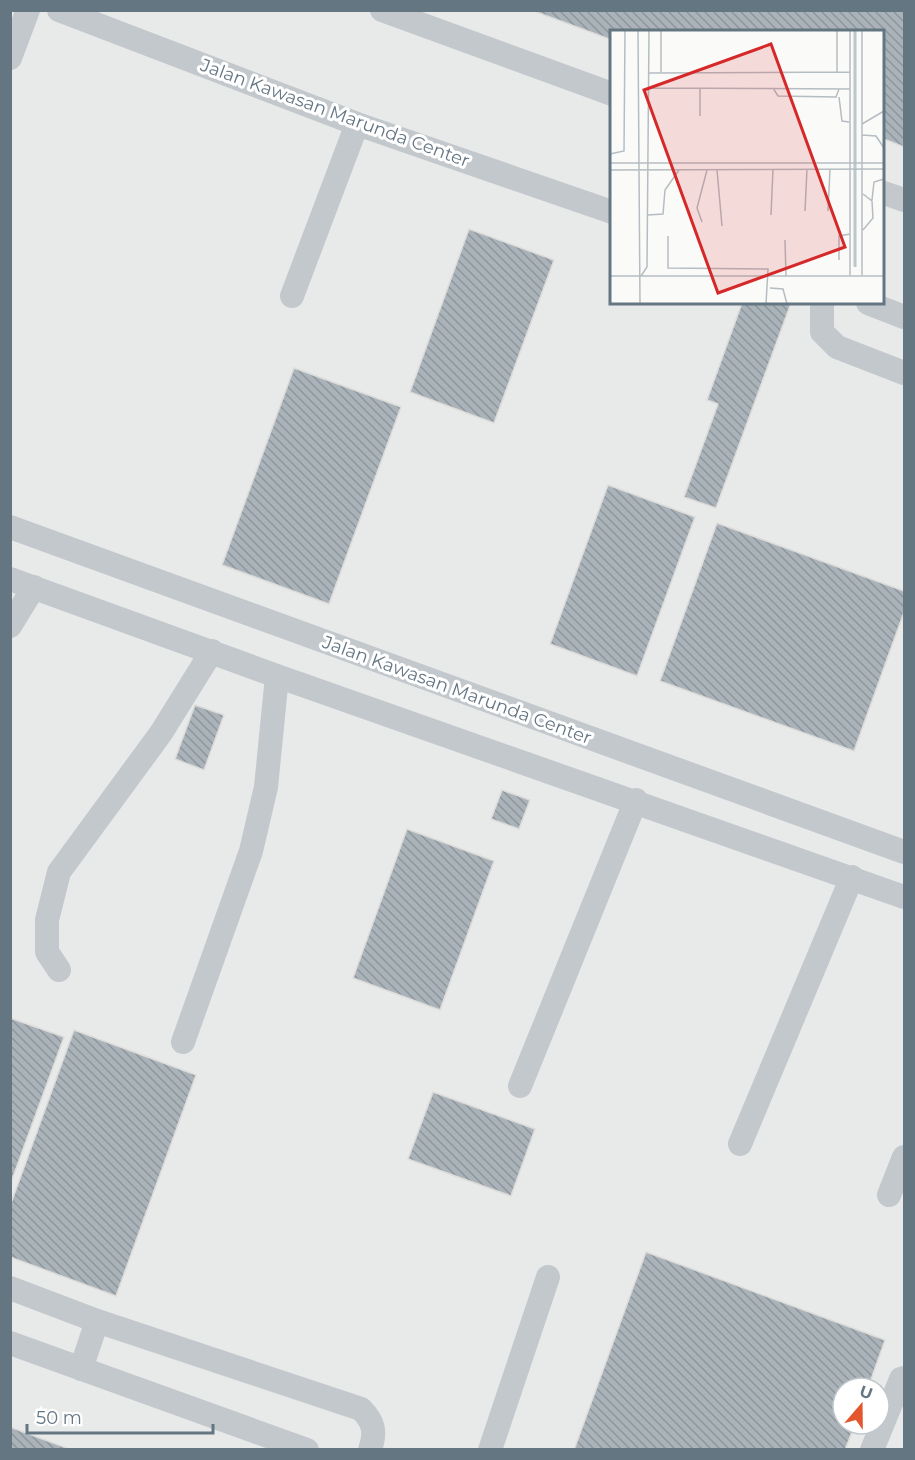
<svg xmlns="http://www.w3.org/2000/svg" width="915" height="1460" font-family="Montserrat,sans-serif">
	<defs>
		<pattern id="building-back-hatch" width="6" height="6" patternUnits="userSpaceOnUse" patternTransform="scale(1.5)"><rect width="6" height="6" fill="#aab3b9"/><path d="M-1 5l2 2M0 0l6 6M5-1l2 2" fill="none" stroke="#8e969c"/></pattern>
	</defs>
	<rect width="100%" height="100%" fill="#fafaf8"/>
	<path fill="#e8e9e9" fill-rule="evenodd" d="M 11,11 L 904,11 L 904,1449 L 11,1449 ZM 612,32 L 884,32 L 884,303 L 612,303 ZM 843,1388 L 879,1388 L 879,1424 L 843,1424 Z"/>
	<path fill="url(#building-back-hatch)" stroke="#dcdcda" stroke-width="1.5" d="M 531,10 L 904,10 L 904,147 L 884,139 L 884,32 L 612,32 L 612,40 Z
		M 469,229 L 554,260 L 494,423 L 410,392 Z
		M 742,303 L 791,303 L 716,508 L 684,497 L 718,404 L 707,400 Z
		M 294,368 L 401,407 L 329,604 L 222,565 Z
		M 608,485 L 695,517 L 637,676 L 550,644 Z
		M 717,523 L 904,591 L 904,612 L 854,751 L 660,681 Z
		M 195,705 L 224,715 L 204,770 L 175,759 Z
		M 502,790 L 530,800 L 519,829 L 491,819 Z
		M 407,829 L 494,861 L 440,1010 L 353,978 Z
		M 10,1018 L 64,1037 L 10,1185 Z
		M 74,1030 L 196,1075 L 116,1296 L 10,1257 L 10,1206 Z
		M 433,1092 L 535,1129 L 511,1196 L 408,1159 Z
		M 646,1252 L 885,1340 L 868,1388 L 843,1388 L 843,1424 L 855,1424 L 845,1450 L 574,1450 Z
		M 10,1427 L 72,1450 L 10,1450 Z"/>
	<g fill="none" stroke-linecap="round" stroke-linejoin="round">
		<path stroke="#c3c8cc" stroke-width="24" d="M 59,10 L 357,124 L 612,212
			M 382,10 L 612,94
			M 10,58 L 28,10
			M 884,193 L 904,200
			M 292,296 L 357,124
			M 822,303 L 822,332 L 837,347 L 904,373
			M 868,303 L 904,317
			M 10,527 L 904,852
			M 10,579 L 277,676 L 904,897
			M 10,626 L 34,587
			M 59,970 L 47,952 L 47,920 L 59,872 L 161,733 L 212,651
			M 183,1042 L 251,851 L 266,787 L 277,676
			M 520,1086 L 636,800
			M 740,1144 L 852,877
			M 889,1195 L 904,1157
			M 10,1288 L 97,1321 L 361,1409 C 374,1422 376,1432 370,1450
			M 10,1343 L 307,1450
			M 81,1369 L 97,1321
			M 490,1450 L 548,1277
			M 872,1450 L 901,1379 L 904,1378"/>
	</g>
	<g text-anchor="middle" stroke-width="6" stroke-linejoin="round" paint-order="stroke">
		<g font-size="18" fill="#657683" stroke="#fff">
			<text transform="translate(335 113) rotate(20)" y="6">Jalan Kawasan Marunda Center</text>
			<text transform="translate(457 690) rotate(20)" y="6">Jalan Kawasan Marunda Center</text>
		</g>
	</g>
	<g transform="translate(610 30)">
		<rect width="274" height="274" fill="#fafaf8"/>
		<path fill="none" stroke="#bbc7cb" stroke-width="3" d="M 245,1 L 245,237"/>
		<path fill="none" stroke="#b5bdc2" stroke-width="1.5" d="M 28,1 L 30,274M 252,1 L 252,245M 51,42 L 51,1M 227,42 L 227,1M 39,43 L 240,42M 39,58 L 240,59M 163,58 L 168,66 L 226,67 L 229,59M 229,67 L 232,91 L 239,92M 90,86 L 90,59M 252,94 L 274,81M 252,105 L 266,106 L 274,118M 0,124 L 14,121 L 15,1M 0,133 L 274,133M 0,140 L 274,139M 107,140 L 112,196M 253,164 L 262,171 L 263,188 L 253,200M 262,170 L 264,152 L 274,149M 195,181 L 197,139M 218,181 L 220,139M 38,185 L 53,184 L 55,160 L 69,140M 161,185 L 163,139M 92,192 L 87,178 L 97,140M 58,206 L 58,238 L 158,239 L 156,274M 175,210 L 176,246M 229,230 L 229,206 L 240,204M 240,245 L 240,1M 0,246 L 274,246M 31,246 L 37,237 L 39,1M 160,258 L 173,259 L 177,274"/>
		<path fill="#d62828" fill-opacity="0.15" stroke="#d62828" stroke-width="3" d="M 161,14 L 235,217 L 108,263 L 34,60 Z"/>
		<rect width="274" height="274" fill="none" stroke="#657683" stroke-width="3"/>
	</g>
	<rect width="915" height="1460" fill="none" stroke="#657683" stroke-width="24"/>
	<g transform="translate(861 1406) rotate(20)"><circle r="28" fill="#ffffff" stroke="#c1c8cd" stroke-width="1.5"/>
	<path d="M0-4.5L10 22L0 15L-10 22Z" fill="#e4572e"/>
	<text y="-9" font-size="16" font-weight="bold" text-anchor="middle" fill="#657683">U</text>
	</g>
	<path d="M27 1424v9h186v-9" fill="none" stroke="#657683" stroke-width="3"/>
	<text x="36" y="1424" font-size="18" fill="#657683" stroke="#ffffff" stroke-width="4.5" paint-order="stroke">50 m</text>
</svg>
